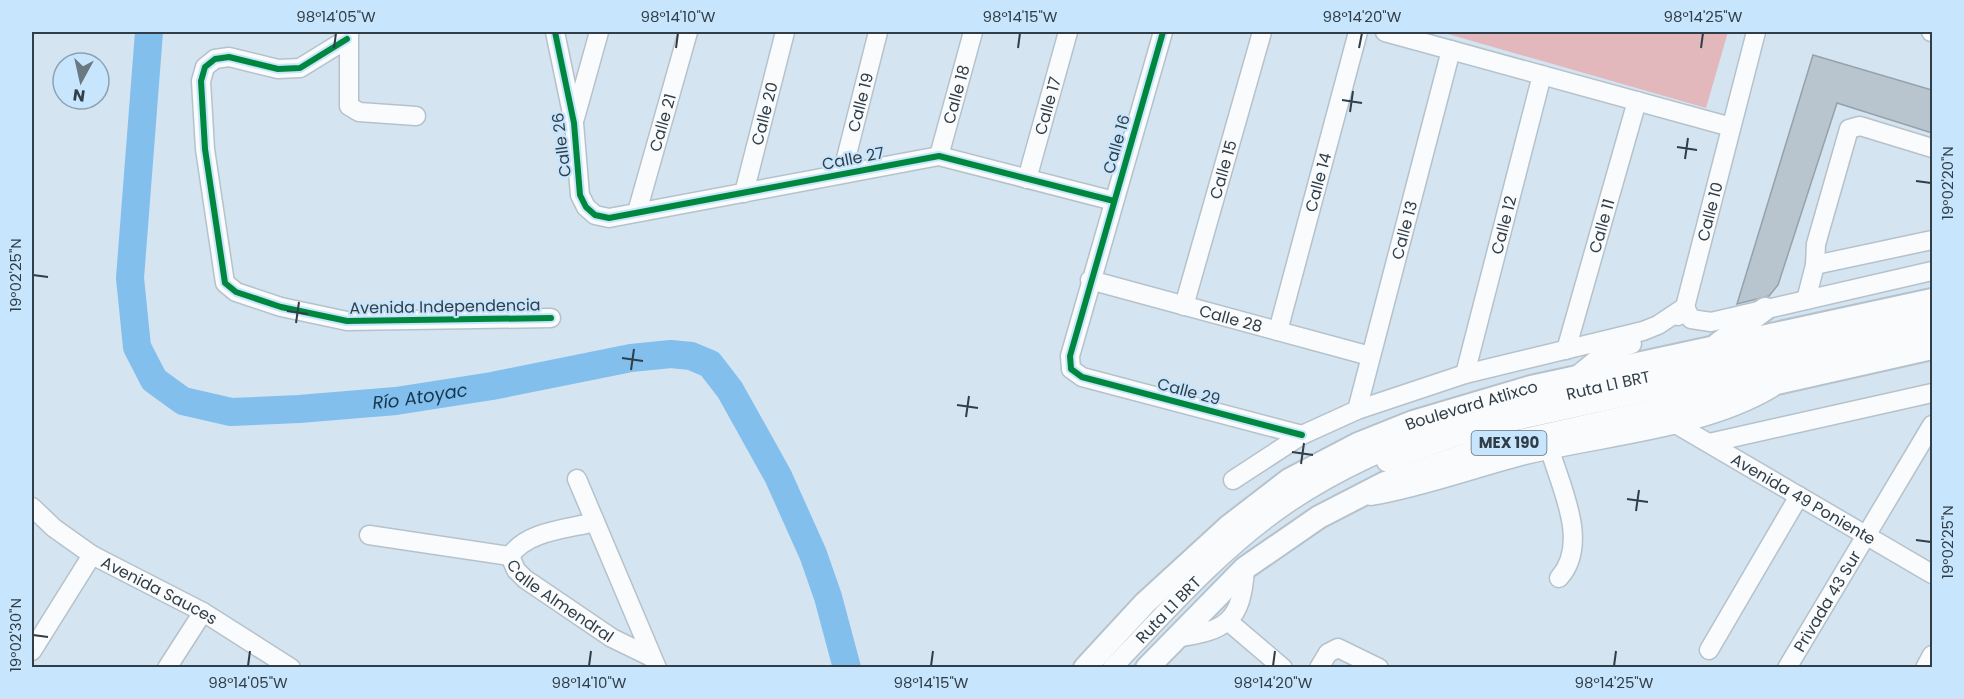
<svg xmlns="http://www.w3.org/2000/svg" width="1964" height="699" font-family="Poppins,sans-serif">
	<rect width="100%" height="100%" fill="#d4e4f0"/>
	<path fill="#e2b8bc" d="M 1441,32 L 1728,32 L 1706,108 Z"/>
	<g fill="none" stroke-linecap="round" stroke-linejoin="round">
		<path stroke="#82bfec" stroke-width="28" id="s1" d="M 149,32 L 130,278 L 137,347 L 154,380 L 183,401 L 231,412 L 299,409 L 396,401 L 492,386 L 631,358 L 671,354 L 691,356 L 710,364 L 730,390 L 778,476 L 813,554 L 828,597 L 847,668"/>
	</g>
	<path fill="#b8c5ce" stroke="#95a1ab" stroke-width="1.5" d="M 1813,55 L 1932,90 L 1932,133 L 1837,103 L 1778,285 L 1769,296 L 1737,304 Z"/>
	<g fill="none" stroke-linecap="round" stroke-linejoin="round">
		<defs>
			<g id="minor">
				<path d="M 349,32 L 349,106 L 359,112 L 416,116"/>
				<path d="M 555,32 L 574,123 L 580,195 L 586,207 L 595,215 L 609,218 L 939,156 L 1114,201"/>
				<path d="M 1163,32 L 1070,356 L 1071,369 L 1082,377 L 1302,435"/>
				<path d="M 1385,32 L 1731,127"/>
				<path d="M 1931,32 L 1932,32"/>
				<path d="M 347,39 L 300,68 L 278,69 L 229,57 L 215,59 L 205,67 L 201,81 L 205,149 L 225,283 L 236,292 L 281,307 L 347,321 L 551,318"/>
				<path d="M 575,118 L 599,32"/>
				<path id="s2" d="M 939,156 L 973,32"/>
				<path id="s3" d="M 842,174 L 878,32"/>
				<path id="s4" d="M 1027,179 L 1068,32"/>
				<path id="s5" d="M 744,193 L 785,32"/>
				<path id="s6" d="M 637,212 L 688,32"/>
				<path d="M 1815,265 L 1932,240"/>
				<path id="s7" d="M 1090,280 L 1370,356"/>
				<path d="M 1806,300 L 1815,265 L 1816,244 L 1849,129 L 1860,126 L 1932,148"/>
				<path id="s8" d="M 1184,306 L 1262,32"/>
				<path d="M 1685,307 L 1691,319 L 1711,322 L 1932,271"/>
				<path id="s9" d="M 1678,316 L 1685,307 L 1756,32"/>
				<path id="s10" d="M 1278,331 L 1358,32"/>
				<path id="s11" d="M 1566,350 L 1637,101"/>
				<path id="s12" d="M 1465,374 L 1542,75"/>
				<path d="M 1575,377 L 1602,355 L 1632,344"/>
				<path id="s13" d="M 1357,410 L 1451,50"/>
				<path id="s14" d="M 1674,423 L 1932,574"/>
				<path d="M 1709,443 L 1932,393"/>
				<path d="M 1550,450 C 1561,488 1590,544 1559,578"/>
				<path d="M 1386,462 L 1458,436 L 1511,422 L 1932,330"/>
				<path d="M 577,479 L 657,668"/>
				<path d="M 1233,480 L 1302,435 L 1357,410 L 1465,374 L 1643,331 L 1658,325 L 1685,307"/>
				<path d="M 1371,496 C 1423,487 1471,469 1521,456 C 1600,436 1702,430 1772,388"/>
				<path id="s15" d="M 32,507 L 54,528 L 92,555 L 203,612 L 291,668"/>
				<path d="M 369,535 L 510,556"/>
				<path id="s16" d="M 510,556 L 516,570 L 525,579 L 612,638 L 649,656"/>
				<path d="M 510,556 C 527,531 567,529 595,522"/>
				<path d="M 1229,622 L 1283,668"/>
				<path d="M 1175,638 C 1226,631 1242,622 1245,568"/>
				<path d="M 1709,650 L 1799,496"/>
				<path d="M 32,651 L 92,555"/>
				<path d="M 167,668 L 203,612"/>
				<path id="s17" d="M 1112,668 C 1167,611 1221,549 1287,504 C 1399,428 1528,402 1658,374 C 1749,354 1841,334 1932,314"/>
				<path d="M 1319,668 L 1328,653 L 1338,648 L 1379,668"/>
				<path id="s18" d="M 1787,668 L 1932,425"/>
				<path d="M 1925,668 L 1932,655"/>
			</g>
			<g id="major">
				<path d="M 1718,344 L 1765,309"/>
				<path id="s19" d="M 1085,668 L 1145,603 L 1228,527 L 1289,480 L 1358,444 L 1413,422 L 1531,387 L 1932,300"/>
				<path d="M 1147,668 L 1245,568 L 1319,517 L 1385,483 L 1475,451 L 1932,348"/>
			</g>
		</defs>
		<use href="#minor" stroke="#b5c2cb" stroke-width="21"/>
		<use href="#major" stroke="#b5c2cb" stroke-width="26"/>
		<use href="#minor" stroke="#f9fbfd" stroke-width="18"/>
		<use href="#major" stroke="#f9fbfd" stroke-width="22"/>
		<defs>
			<path id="cycleway" d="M 555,32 L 574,123 L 580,195 L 586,207 L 595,215 L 609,218 L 939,156 L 1114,201
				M 1163,32 L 1070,356 L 1071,369 L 1082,377 L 1302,435
				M 347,39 L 300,68 L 278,69 L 229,57 L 215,59 L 205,67 L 201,81 L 205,149 L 225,283 L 236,292 L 281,307 L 347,321 L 551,318"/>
		</defs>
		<use href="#cycleway" stroke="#c7e5fd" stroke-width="10"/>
		<use href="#cycleway" stroke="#00873e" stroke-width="6"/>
	</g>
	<path fill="none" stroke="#313e47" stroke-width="2" d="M 334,48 L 336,33M 676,48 L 678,33M 1018,48 L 1020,33M 1359,48 L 1362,33M 1701,48 L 1703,33M 1342,100 L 1362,103M 1350,112 L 1353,91M 1677,147 L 1697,150M 1685,159 L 1688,138M 1916,181 L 1931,183M 33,275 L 48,277M 287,311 L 308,314M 296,323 L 299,302M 622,358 L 643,361M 631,370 L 634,349M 957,405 L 978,408M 966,417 L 969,396M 1292,452 L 1313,455M 1301,464 L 1304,443M 1627,499 L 1648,502M 1636,511 L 1639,490M 1916,540 L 1931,542M 33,635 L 48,637M 248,666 L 250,651M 589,666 L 591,651M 931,666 L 933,651M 1273,666 L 1275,651M 1614,666 L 1616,651"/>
	<g text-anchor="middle" stroke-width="4.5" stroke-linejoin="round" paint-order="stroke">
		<rect fill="#c7e5fd" stroke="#5e707e" stroke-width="1.5" x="1471.5" y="431" width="75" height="24" rx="4.5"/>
		<g font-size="15" font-weight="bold" fill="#313e47">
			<text x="1509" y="448">MEX 190</text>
		</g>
		<g font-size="16" fill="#313e47" stroke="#c7e5fd">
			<text dy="6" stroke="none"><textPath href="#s2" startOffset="64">Calle 18</textPath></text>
			<text dy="6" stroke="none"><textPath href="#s3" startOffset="74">Calle 19</textPath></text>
			<text dy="6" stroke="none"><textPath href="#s4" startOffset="76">Calle 17</textPath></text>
			<text dy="6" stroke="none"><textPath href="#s5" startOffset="82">Calle 20</textPath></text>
			<text dy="6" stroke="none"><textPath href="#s6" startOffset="93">Calle 21</textPath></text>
			<text transform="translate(1116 144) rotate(-74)" y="6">Calle 16</text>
			<text transform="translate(561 145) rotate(-97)" y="6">Calle 26</text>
			<text transform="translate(853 158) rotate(-11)" y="6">Calle 27</text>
			<text dy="6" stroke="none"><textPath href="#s8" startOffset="142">Calle 15</textPath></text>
			<text dy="6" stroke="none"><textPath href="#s10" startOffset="154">Calle 14</textPath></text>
			<text dy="6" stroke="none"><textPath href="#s9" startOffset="110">Calle 10</textPath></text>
			<text dy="6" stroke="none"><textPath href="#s12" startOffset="154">Calle 12</textPath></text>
			<text dy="6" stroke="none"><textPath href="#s11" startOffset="129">Calle 11</textPath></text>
			<text dy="6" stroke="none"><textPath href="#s13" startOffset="186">Calle 13</textPath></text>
			<text transform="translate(445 306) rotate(-1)" y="6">Avenida Independencia</text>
			<text dy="6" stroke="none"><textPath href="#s7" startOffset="146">Calle 28</textPath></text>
			<text dy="6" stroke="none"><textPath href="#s17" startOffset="585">Ruta L1 BRT</textPath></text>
			<text transform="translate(1189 391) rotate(15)" y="6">Calle 29</text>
			<text dy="6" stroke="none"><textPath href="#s19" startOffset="476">Boulevard Atlixco</textPath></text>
			<text dy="6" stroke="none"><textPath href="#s14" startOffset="150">Avenida 49 Poniente</textPath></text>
			<text dy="6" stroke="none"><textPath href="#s15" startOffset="153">Avenida Sauces</textPath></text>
			<text dy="6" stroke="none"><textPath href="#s16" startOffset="69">Calle Almendral</textPath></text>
			<text dy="6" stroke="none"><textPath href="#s18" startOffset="78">Privada 43 Sur</textPath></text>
			<text dy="6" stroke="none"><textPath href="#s17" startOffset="81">Ruta L1 BRT</textPath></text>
		</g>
		<g font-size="18" font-style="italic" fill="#15374f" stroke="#c7e5fd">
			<text dy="6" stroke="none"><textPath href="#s1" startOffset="628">Río Atoyac</textPath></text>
		</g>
	</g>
	<rect width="1964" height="699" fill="none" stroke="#c7e5fd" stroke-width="66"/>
	<g transform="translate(81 81) rotate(188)"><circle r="28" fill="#c7e5fd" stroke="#8ba2b4" stroke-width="1.5"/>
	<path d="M0-4.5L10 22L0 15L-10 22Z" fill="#6a7882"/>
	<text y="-9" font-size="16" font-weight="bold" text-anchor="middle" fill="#313e47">N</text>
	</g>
	<rect x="33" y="33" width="1898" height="633" fill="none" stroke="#313e47" stroke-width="2"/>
	<g font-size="15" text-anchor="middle" fill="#313e47">
		<text x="336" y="22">98°14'05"W</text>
		<text x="678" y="22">98°14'10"W</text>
		<text x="1020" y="22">98°14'15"W</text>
		<text x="1362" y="22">98°14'20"W</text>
		<text x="1703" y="22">98°14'25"W</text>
		<text transform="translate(1948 183) rotate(-90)" y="5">19°02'20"N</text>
		<text transform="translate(16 275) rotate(-90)" y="5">19°02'25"N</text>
		<text transform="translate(1948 542) rotate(-90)" y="5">19°02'25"N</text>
		<text transform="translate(16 635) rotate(-90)" y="5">19°02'30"N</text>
		<text x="248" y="688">98°14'05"W</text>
		<text x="589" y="688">98°14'10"W</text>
		<text x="931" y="688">98°14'15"W</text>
		<text x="1273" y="688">98°14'20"W</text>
		<text x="1614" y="688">98°14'25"W</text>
	</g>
</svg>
